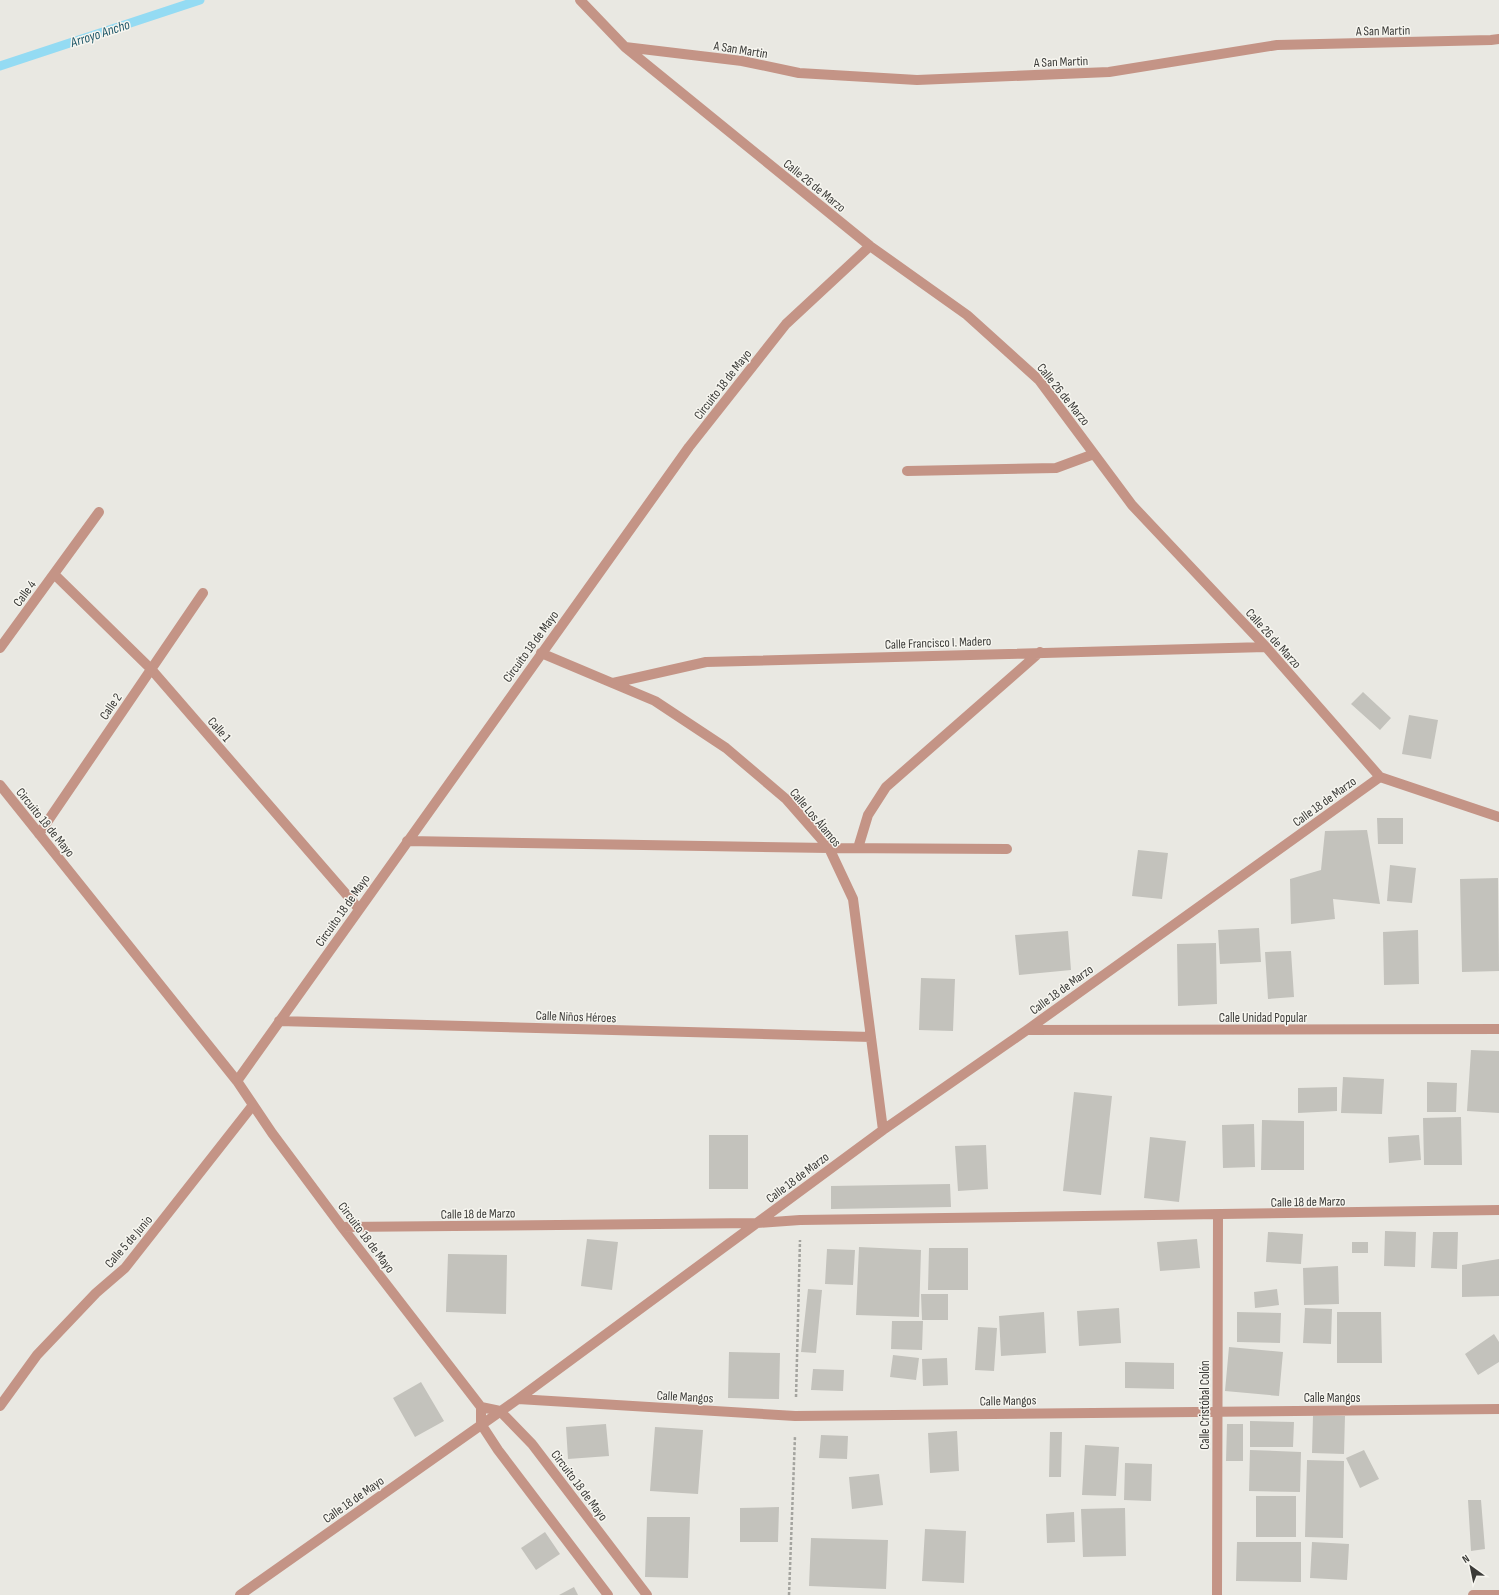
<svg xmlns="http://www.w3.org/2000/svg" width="1499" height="1595" font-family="'Sofia Sans Condensed',sans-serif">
	<rect width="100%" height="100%" fill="#e9e8e2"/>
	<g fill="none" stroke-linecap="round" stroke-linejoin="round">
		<path stroke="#94dbf3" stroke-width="9" d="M 0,66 L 200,0"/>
	</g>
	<path fill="#c3c2bc" d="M 1363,692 L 1391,718 L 1380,730 L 1351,704 Z
		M 1409,715 L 1438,720 L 1431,759 L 1402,754 Z
		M 1377,818 L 1403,818 L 1403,844 L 1378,844 Z
		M 1367,830 L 1380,904 L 1333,899 L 1335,919 L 1291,924 L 1290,879 L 1321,870 L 1325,831 Z
		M 1138,850 L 1168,853 L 1162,899 L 1132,896 Z
		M 1390,865 L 1416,868 L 1412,903 L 1387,901 Z
		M 1498,878 L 1499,971 L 1462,972 L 1460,879 Z
		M 1259,928 L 1261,962 L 1220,964 L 1218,930 Z
		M 1418,930 L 1419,984 L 1384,985 L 1383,932 Z
		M 1068,931 L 1071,970 L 1019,975 L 1015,935 Z
		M 1216,943 L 1217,1004 L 1178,1006 L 1177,944 Z
		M 1291,951 L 1294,997 L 1268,999 L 1265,952 Z
		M 921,978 L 955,979 L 953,1031 L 919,1030 Z
		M 1471,1050 L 1499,1051 L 1499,1113 L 1467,1111 Z
		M 1343,1077 L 1384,1079 L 1382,1114 L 1341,1113 Z
		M 1427,1082 L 1457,1083 L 1456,1112 L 1427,1112 Z
		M 1337,1087 L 1337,1111 L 1298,1113 L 1298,1088 Z
		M 1074,1092 L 1112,1096 L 1101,1195 L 1063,1191 Z
		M 1461,1117 L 1462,1165 L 1424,1165 L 1423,1118 Z
		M 1262,1120 L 1304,1121 L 1304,1170 L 1261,1170 Z
		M 1254,1124 L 1255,1167 L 1223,1168 L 1222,1125 Z
		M 709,1135 L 748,1135 L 748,1189 L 709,1189 Z
		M 1419,1135 L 1421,1160 L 1389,1163 L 1388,1137 Z
		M 1150,1137 L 1186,1141 L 1179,1202 L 1144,1198 Z
		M 986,1145 L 988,1189 L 958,1191 L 955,1146 Z
		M 950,1184 L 951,1207 L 831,1209 L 831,1186 Z
		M 1385,1231 L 1416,1232 L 1415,1267 L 1384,1266 Z
		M 1268,1232 L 1303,1234 L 1301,1264 L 1266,1262 Z
		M 1433,1232 L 1458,1232 L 1457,1269 L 1431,1268 Z
		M 587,1239 L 618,1242 L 612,1290 L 581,1286 Z
		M 1197,1239 L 1200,1268 L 1160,1271 L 1157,1242 Z
		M 1352,1242 L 1368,1242 L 1368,1253 L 1352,1253 Z
		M 859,1247 L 921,1250 L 919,1317 L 856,1315 Z
		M 929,1248 L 968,1248 L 968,1290 L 928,1290 Z
		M 827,1249 L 855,1250 L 853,1285 L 825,1284 Z
		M 448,1254 L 507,1255 L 506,1314 L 446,1312 Z
		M 1499,1259 L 1499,1296 L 1462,1297 L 1462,1265 Z
		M 1338,1266 L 1339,1304 L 1304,1305 L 1303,1268 Z
		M 808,1289 L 822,1290 L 816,1353 L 801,1352 Z
		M 1277,1289 L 1279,1305 L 1255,1308 L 1254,1292 Z
		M 921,1294 L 948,1294 L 948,1320 L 922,1320 Z
		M 1119,1308 L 1121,1343 L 1079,1346 L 1077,1311 Z
		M 1305,1308 L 1332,1309 L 1331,1344 L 1303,1343 Z
		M 1044,1312 L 1046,1353 L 1001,1356 L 999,1316 Z
		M 1237,1312 L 1281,1313 L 1280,1343 L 1237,1342 Z
		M 1337,1312 L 1381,1312 L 1382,1363 L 1337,1363 Z
		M 892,1321 L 923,1321 L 922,1350 L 891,1349 Z
		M 978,1327 L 997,1328 L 994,1371 L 975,1370 Z
		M 1494,1334 L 1499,1342 L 1499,1362 L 1478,1375 L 1465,1354 Z
		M 1229,1347 L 1283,1352 L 1279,1396 L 1225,1391 Z
		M 729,1352 L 780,1353 L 779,1399 L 728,1398 Z
		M 893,1355 L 919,1358 L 916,1380 L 890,1377 Z
		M 947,1358 L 948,1385 L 923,1386 L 922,1359 Z
		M 1125,1362 L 1174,1363 L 1174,1389 L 1125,1388 Z
		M 813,1369 L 844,1370 L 843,1391 L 811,1390 Z
		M 421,1382 L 444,1421 L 415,1437 L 393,1398 Z
		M 1313,1416 L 1345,1416 L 1344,1454 L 1312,1453 Z
		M 1250,1421 L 1294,1422 L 1293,1447 L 1250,1447 Z
		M 606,1424 L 609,1456 L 568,1459 L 566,1427 Z
		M 1227,1424 L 1243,1424 L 1243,1461 L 1226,1461 Z
		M 655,1427 L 703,1430 L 698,1494 L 650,1491 Z
		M 957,1431 L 959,1471 L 930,1473 L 928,1433 Z
		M 1050,1432 L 1062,1432 L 1061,1477 L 1049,1477 Z
		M 821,1435 L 848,1436 L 847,1459 L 819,1458 Z
		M 1085,1445 L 1119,1447 L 1116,1496 L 1082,1495 Z
		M 1250,1450 L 1301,1452 L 1300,1492 L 1249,1491 Z
		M 1364,1450 L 1379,1479 L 1360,1488 L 1346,1458 Z
		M 1307,1460 L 1344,1461 L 1343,1538 L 1305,1537 Z
		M 1125,1463 L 1152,1464 L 1151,1501 L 1124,1500 Z
		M 879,1474 L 883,1505 L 852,1509 L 849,1477 Z
		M 1256,1496 L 1296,1496 L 1296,1537 L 1256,1537 Z
		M 1468,1500 L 1481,1500 L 1485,1549 L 1471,1551 Z
		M 779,1507 L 778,1542 L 740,1542 L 740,1508 Z
		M 1125,1508 L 1126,1556 L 1083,1557 L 1081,1509 Z
		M 1074,1512 L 1075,1542 L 1047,1543 L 1046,1514 Z
		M 647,1517 L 690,1517 L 688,1578 L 645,1577 Z
		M 925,1529 L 966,1531 L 964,1583 L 922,1581 Z
		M 545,1532 L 560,1554 L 536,1570 L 521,1548 Z
		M 811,1538 L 888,1540 L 886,1589 L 809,1586 Z
		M 1237,1542 L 1301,1542 L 1301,1582 L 1236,1581 Z
		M 1312,1542 L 1349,1544 L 1347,1580 L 1310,1578 Z
		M 574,1587 L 578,1595 L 559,1595 Z"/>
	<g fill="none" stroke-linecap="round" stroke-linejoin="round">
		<path stroke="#a4a49f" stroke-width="2.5" stroke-dasharray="3 2" stroke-linecap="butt" d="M 796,1397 L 800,1240
			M 789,1595 L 795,1436"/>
		<path stroke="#c49486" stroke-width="10" d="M 580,0 L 625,47 L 870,246 L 967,315 L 1039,380 L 1132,505 L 1266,647 L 1380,777 L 1499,817
			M 625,47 L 742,61 L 799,73 L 917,80 L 1109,72 L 1277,45 L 1491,40 L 1499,39
			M 907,471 L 1056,468 L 1094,454
			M 54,574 L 151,669 L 359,909
			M 0,648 L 99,512
			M 541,653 L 655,701 L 726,748 L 786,799 L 829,848 L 853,899 L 883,1130
			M 613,683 L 706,662 L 1266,647
			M 0,785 L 237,1081 L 272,1133 L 342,1227 L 481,1407 L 481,1424 L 498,1450 L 608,1595
			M 39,834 L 203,593
			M 407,841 L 829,848 L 1007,849
			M 858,848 L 868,815 L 886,787 L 1040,652
			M 279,1021 L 871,1037
			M 1027,1030 L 1499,1029
			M 237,1081 L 689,447 L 786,324 L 870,246
			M 342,1227 L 757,1223 L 800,1220 L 1499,1210
			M 518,1399 L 795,1416 L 1499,1409
			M 0,1406 L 37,1355 L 96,1293 L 125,1268 L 253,1105
			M 481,1407 L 500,1411 L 532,1444 L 647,1595
			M 240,1595 L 518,1399 L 883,1130 L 1027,1030 L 1380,777
			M 1217,1595 L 1218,1215
			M 1473,1595 L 1499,1595"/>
	</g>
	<g text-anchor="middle" stroke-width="3" stroke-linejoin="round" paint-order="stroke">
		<g font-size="13" fill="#3b3b38" stroke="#f6f5ef">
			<text transform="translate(1383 30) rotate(-1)" y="5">A San Martin</text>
			<text transform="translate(741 49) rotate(9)" y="5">A San Martin</text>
			<text transform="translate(1061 61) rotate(-2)" y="5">A San Martin</text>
			<text transform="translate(815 185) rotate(39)" y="5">Calle 26 de Marzo</text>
			<text transform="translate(722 384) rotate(-52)" y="5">Circuito 18 de Mayo</text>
			<text transform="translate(1064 394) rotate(51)" y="5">Calle 26 de Marzo</text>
			<text transform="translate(24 593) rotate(-54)" y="5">Calle 4</text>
			<text transform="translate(1274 638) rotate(48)" y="5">Calle 26 de Marzo</text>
			<text transform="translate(938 642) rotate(-2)" y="5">Calle Francisco I. Madero</text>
			<text transform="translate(530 646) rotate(-54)" y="5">Circuito 18 de Mayo</text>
			<text transform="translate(110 706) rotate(-56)" y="5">Calle 2</text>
			<text transform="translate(220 729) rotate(49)" y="5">Calle 1</text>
			<text transform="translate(1324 801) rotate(-36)" y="5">Calle 18 de Marzo</text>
			<text transform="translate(816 817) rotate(50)" y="5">Calle Los Álamos</text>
			<text transform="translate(46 822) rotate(51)" y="5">Circuito 18 de Mayo</text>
			<text transform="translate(342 910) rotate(-55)" y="5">Circuito 18 de Mayo</text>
			<text transform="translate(1061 989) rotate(-36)" y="5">Calle 18 de Marzo</text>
			<text transform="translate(576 1016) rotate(2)" y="5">Calle Niños Héroes</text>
			<text x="1263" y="1022">Calle Unidad Popular</text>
			<text transform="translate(797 1177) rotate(-37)" y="5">Calle 18 de Marzo</text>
			<text transform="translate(1308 1201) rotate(-1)" y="5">Calle 18 de Marzo</text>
			<text transform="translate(478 1213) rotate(-1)" y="5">Calle 18 de Marzo</text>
			<text transform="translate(367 1237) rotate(53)" y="5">Circuito 18 de Mayo</text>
			<text transform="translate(128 1241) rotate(-49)" y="5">Calle 5 de Junio</text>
			<text transform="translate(685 1396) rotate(3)" y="5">Calle Mangos</text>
			<text x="1332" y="1402">Calle Mangos</text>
			<text transform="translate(1008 1400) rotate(-1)" y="5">Calle Mangos</text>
			<text transform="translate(1204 1405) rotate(-90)" y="5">Calle Cristóbal Colón</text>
			<text transform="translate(580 1485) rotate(53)" y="5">Circuito 18 de Mayo</text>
			<text transform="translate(353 1499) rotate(-35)" y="5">Calle 18 de Mayo</text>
		</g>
		<g font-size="14" font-style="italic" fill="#1c5567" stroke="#f6f5ef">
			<text transform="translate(100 33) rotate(-18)" y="5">Arroyo Ancho</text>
		</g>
	</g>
	<g transform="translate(1471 1567) rotate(327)" stroke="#f6f5ef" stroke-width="3" paint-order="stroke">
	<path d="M0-3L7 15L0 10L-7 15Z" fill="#3b3b38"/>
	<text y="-6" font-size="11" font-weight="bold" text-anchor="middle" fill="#3b3b38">N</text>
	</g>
</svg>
